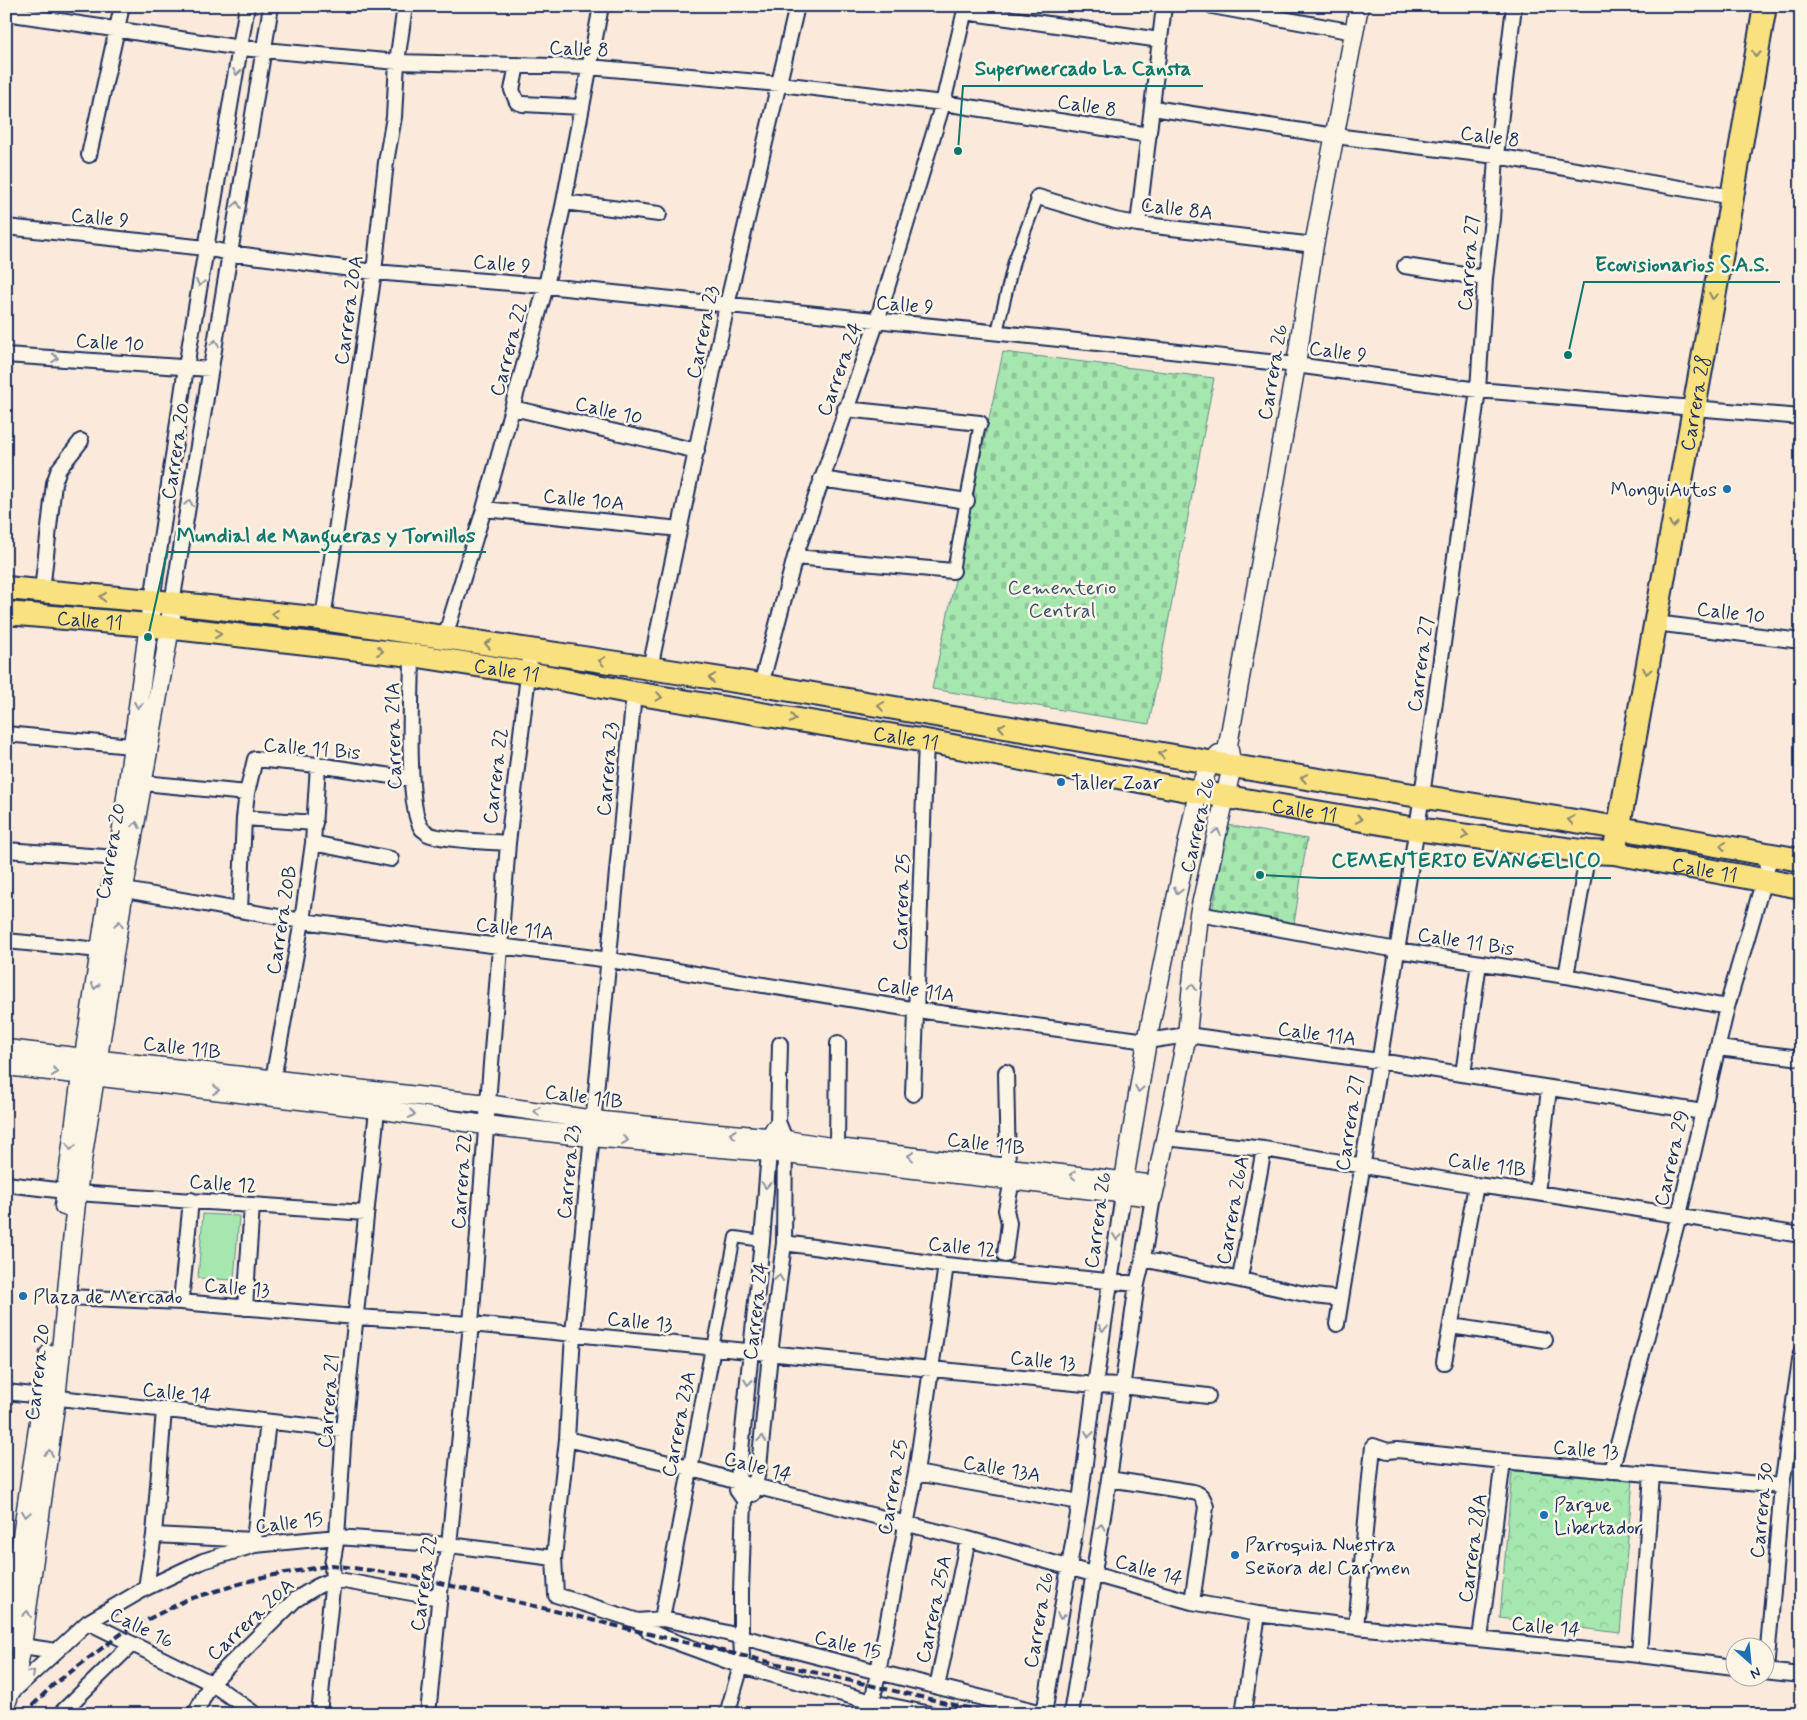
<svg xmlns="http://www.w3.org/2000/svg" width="1807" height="1720" font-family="Mynerve,sans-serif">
	<defs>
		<pattern id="forest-crowns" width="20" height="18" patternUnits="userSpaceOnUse" patternTransform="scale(1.25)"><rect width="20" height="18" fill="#a6e7b0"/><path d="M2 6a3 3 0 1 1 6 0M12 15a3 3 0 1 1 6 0" fill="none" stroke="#8ec69a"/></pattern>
		<pattern id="cemetery-stones" width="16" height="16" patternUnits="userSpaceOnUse" patternTransform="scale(1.25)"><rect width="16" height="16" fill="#a6e7b0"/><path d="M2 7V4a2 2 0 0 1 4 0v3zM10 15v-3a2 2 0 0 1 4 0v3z" fill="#8ec69a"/></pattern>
	</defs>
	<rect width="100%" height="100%" fill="#fbeadb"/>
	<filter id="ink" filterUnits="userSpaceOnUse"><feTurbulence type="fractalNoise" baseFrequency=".02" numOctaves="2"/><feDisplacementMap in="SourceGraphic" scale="10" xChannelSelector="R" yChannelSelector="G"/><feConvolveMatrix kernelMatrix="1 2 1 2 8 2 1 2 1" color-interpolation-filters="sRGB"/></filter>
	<g filter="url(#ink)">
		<path fill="#a6e7b0" stroke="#608b87" d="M 203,1214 L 239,1216 L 234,1280 L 198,1278 Z"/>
		<path fill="url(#forest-crowns)" stroke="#608b87" d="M 1512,1471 L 1633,1479 L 1620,1633 L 1500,1618 Z"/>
		<path fill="url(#cemetery-stones)" stroke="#608b87" d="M 1003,352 L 1214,378 L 1149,724 L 932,689 Z
			M 1227,825 L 1307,839 L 1294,924 L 1212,912 Z"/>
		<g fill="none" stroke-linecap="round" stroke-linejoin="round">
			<defs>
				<path id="pedestrian" d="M 997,332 L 1014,261 L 1038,197
					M 953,571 L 980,423
					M 713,1348 L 735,1237 L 762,1241"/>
				<path id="minor" d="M 1212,6 L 1354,32
					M 965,12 L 1160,40
					M 6,13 L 241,48 L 397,62 L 589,67 L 780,84 L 943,103 L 1149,135
					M 517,65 L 512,90 L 517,102 L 523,104 L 581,107
					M 1153,108 L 1335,136 L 1496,156 L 1732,197
					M 89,155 L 122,6
					M 1038,197 L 1115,220 L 1138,224 L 1314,245
					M 564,202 L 659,214
					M 1138,224 L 1164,6
					M 6,227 L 206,248 L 229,253 L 374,272 L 546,286 L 1107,344 L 1296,365 L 1478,390 L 1801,417
					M 1405,266 L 1485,278
					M 6,355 L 210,369
					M 513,408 L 697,451
					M 845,409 L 980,423
					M 821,479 L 967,501
					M 484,509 L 680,529
					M 795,557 L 953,571
					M 42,591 L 54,483 L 59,469 L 81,441
					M 152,601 L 186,367 L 247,6
					M 172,603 L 271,6
					M 323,619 L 374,272 L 386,162 L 394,117 L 397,62 L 405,6
					M 1655,623 L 1801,641
					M 445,637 L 484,509 L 546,286 L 564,202 L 601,6
					M 412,655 C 412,688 405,807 422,829 C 422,829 428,833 428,834 C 440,840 491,842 508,843
					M 650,668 L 727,305 L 797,6
					M 761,685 L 795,557 L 877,321 L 943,103 L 966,6
					M 634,693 L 573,1334 L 567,1439 L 554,1558 L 556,1595 L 638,1621 L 662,1619 L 703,1627 L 878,1672 L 1047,1714
					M 6,734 L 131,746
					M 143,783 L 247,793
					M 244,818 L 315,823
					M 313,843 L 391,859
					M 6,850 L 118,858
					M 125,890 L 302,921 L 610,960 L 917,1010 L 1147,1041 L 1187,1035 L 1379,1061 L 1703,1112
					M 240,910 L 244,818 L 247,793 L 255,759 L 318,765 L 411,779
					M 1199,914 L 1397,950 L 1566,976 L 1727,1007
					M 6,941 L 100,950
					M 1566,976 L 1588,852
					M 1718,1048 L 1801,1058
					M 1006,1072 L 1008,1168
					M 1463,1074 L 1479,963
					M 273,1079 L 302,921 L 313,843 L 318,765
					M 913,1094 L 926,741
					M 1166,1138 L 1264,1149 L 1476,1185 L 1537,1193 L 1801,1235
					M 837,1148 L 838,1043
					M 6,1184 L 65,1191
					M 77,1193 L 366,1213
					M 1537,1193 L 1549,1089
					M 784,1243 L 946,1265 L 1137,1284
					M 1005,1255 L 1009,1223 L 1006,1210 L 1012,1181
					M 1143,1259 L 1314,1296 L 1341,1299
					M 1240,1278 L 1264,1149
					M 67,1297 L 181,1302 L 356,1317 L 471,1324 L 1095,1385 L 1122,1386 L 1208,1396
					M 181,1302 L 191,1200
					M 245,1308 L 252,1205
					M 1337,1324 L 1422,796 L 1478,390 L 1485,278 L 1492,219 L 1496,156 L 1514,6
					M 1451,1326 L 1545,1340
					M 1444,1362 L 1476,1185
					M 6,1392 L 344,1430
					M 567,1439 L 690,1468 L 738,1482 L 968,1539 L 1192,1602 L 1258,1614 L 1356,1627 L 1639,1655 L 1734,1667
					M 1611,1471 L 1679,1215 L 1727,1007 L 1771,855
					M 916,1473 L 1080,1502
					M 1109,1479 L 1193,1492 C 1202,1494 1204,1499 1206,1507 L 1192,1602
					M 753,1494 L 759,1467 L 770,1354 L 784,1243 L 785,1139 L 778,1122 L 780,1044
					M 154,1535 L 254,1540
					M 255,1545 L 254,1540 L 268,1422
					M 146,1588 L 154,1535 L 164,1410
					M 662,1619 L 713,1348
					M 638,1621 L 649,1631 L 662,1637 L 741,1666 L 872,1702 L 931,1714
					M 88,1622 L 211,1683 L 255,1714
					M 1356,1627 L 1373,1446 L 1388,1451 L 1397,1450 L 1503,1461 L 1782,1486
					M 1480,1639 L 1503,1461
					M 22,1646 L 56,1651
					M 1639,1655 L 1652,1474
					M 1764,1671 L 1801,1675
					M 1766,1671 L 1782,1486 L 1801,1353
					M 937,1687 L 968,1539
					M 10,1694 L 88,1622 L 146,1588 L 203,1561 L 255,1545 L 337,1537 L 449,1545 L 554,1558
					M 60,1714 L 132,1644
					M 195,1714 L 211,1683 L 295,1600 L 316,1587 L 333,1579 L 440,1598
					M 319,1714 L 333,1579 L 332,1565 L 337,1537 L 344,1430 L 378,1100
					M 428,1714 L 441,1583 L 449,1545 L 471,1324 L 508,843 L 531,650
					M 727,1714 L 741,1666 L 742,1655 L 741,1637 L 741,1592 L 744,1500 L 737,1490 L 762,1241 L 769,1152 L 767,1137 L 778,1122
					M 870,1714 L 916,1473 L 946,1265
					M 1044,1714 L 1080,1502 L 1095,1385 L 1123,1194
					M 1071,1714 L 1109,1479 L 1137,1284 L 1143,1259 L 1153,1197
					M 1243,1714 L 1258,1614"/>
				<path id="tertiary" d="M 6,1049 L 487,1104 L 594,1120 L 707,1132 L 767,1137 L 837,1148 L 1156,1185
					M 6,1066 L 377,1109 L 485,1125 L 591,1137 L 769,1152 L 1153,1197 L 1187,1035 L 1199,914 L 1232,766 L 1228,745 L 1296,365 L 1314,245 L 1359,6
					M 1123,1192 L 1124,1180 L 1147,1041 L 1198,792 L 1210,763 L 1219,754
					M 64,1206 L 81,1076 L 108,897 L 118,858 L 152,601
					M 6,1644 L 49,1354
					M 6,1704 L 17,1672 L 22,1646 L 56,1399 L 77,1193 L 128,864 L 170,628 L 172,603"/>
				<g id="primary">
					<path d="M 6,588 L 152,601 L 323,619 L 650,668 L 761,685 L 1232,766 L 1619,828 L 1801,860"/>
					<path id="s1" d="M 6,613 L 148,625 L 412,655 L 528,673 L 634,693 L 926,741 L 1198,792 L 1416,829 L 1588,852 L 1614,853 L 1801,887"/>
					<path id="s2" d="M 1616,842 L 1732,197 L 1765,6"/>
				</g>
			</defs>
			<use href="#pedestrian" stroke="#1b2f5e" stroke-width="14"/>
			<use href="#minor" stroke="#1b2f5e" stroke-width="18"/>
			<use href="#tertiary" stroke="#1b2f5e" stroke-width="21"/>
			<use href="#primary" stroke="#1b2f5e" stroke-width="26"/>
			<use href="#pedestrian" stroke="#fcf5e5" stroke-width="10"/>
			<use href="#minor" stroke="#fcf5e5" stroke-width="14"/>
			<use href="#tertiary" stroke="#fcf5e5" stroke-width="18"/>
			<use href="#primary" stroke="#fae180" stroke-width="22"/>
			<path stroke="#1b2f5e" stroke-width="4" stroke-dasharray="8 4" stroke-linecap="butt" d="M 24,1714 L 53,1685 L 125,1631 L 186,1600 L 263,1577 L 332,1565 L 411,1576 L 662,1637 L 994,1714"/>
		</g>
		<defs><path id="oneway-chevron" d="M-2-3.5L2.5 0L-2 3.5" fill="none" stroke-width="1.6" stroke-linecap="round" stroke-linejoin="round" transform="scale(1.25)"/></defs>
		<g stroke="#8a886f">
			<use href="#oneway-chevron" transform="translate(1756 54) rotate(100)"/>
			<use href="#oneway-chevron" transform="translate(1713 296) rotate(101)"/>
			<use href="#oneway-chevron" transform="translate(1673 524) rotate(100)"/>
			<use href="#oneway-chevron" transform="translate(103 597) rotate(-175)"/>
			<use href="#oneway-chevron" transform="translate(275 614) rotate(-174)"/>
			<use href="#oneway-chevron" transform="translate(218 634) rotate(6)"/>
			<use href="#oneway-chevron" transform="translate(488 644) rotate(-171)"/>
			<use href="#oneway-chevron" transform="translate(380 651) rotate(6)"/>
			<use href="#oneway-chevron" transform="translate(602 661) rotate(-171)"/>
			<use href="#oneway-chevron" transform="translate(1647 671) rotate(100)"/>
			<use href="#oneway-chevron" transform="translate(712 678) rotate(-171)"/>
			<use href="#oneway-chevron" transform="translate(659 697) rotate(9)"/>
			<use href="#oneway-chevron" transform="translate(881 706) rotate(-170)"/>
			<use href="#oneway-chevron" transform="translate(793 719) rotate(9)"/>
			<use href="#oneway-chevron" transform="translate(1002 727) rotate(-170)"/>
			<use href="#oneway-chevron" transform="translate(1162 754) rotate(-170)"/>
			<use href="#oneway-chevron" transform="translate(1304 778) rotate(-171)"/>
			<use href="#oneway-chevron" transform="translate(1359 819) rotate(10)"/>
			<use href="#oneway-chevron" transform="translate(1571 820) rotate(-171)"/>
			<use href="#oneway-chevron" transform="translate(1465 835) rotate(8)"/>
			<use href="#oneway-chevron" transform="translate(1723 846) rotate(-170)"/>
		</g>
		<g stroke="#8c92a2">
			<use href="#oneway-chevron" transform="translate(237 72) rotate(100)"/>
			<use href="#oneway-chevron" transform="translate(237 205) rotate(-80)"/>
			<use href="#oneway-chevron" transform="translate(200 283) rotate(100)"/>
			<use href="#oneway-chevron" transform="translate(215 343) rotate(-81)"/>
			<use href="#oneway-chevron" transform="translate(55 358) rotate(4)"/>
			<use href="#oneway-chevron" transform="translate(189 503) rotate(-81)"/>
			<use href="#oneway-chevron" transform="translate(138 705) rotate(99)"/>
			<use href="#oneway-chevron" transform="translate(136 825) rotate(-79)"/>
			<use href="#oneway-chevron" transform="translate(1217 832) rotate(-78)"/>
			<use href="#oneway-chevron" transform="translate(1178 891) rotate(102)"/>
			<use href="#oneway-chevron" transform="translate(119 924) rotate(-80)"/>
			<use href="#oneway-chevron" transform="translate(95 986) rotate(99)"/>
			<use href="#oneway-chevron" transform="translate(1192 987) rotate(-85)"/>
			<use href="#oneway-chevron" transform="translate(55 1072) rotate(8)"/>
			<use href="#oneway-chevron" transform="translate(1139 1089) rotate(100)"/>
			<use href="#oneway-chevron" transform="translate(216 1090) rotate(6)"/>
			<use href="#oneway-chevron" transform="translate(537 1111) rotate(-171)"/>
			<use href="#oneway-chevron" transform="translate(412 1114) rotate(9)"/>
			<use href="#oneway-chevron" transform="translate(733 1134) rotate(-176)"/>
			<use href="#oneway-chevron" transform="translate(625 1140) rotate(5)"/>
			<use href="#oneway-chevron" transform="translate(71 1147) rotate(98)"/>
			<use href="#oneway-chevron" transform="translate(911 1156) rotate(-173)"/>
			<use href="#oneway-chevron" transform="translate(1073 1175) rotate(-174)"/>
			<use href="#oneway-chevron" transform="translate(766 1185) rotate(94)"/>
			<use href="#oneway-chevron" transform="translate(1117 1237) rotate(98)"/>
			<use href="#oneway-chevron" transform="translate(779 1278) rotate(-83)"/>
			<use href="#oneway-chevron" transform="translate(1103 1328) rotate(98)"/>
			<use href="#oneway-chevron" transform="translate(748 1382) rotate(96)"/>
			<use href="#oneway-chevron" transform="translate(1089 1434) rotate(97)"/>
			<use href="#oneway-chevron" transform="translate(762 1439) rotate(-84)"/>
			<use href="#oneway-chevron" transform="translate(49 1453) rotate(-82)"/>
			<use href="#oneway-chevron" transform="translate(26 1514) rotate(99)"/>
			<use href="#oneway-chevron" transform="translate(1101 1527) rotate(-80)"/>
			<use href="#oneway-chevron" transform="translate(27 1614) rotate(-82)"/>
			<use href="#oneway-chevron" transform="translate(1061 1616) rotate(100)"/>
			<use href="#oneway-chevron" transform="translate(32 1673) rotate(-43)"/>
		</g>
	</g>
	<g fill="#1f6fb2" stroke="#fcf5e5" stroke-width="2">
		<circle cx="1727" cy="489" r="5"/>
		<circle cx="1061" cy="782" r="5"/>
		<circle cx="23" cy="1296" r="5"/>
		<circle cx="1544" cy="1515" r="5"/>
		<circle cx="1235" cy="1555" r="5"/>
	</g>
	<g text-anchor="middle" stroke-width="5" stroke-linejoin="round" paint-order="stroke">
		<g font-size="20" fill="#1b2f5e" stroke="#fcf5e5">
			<text transform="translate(579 48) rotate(3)" y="7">Calle 8</text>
			<text transform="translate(1087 105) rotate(9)" y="7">Calle 8</text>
			<text transform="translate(1490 136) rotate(8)" y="7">Calle 8</text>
			<text transform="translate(1177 208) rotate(7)" y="7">Calle 8A</text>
			<text transform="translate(100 217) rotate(6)" y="7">Calle 9</text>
			<text transform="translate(502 263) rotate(5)" y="7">Calle 9</text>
			<text transform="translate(1468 263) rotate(-85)" y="7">Carrera 27</text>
			<text transform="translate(905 304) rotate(5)" y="7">Calle 9</text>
			<text transform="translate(348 310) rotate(-82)" y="7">Carrera 20A</text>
			<text transform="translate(702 332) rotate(-78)" y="7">Carrera 23</text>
			<text transform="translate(110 342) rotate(4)" y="7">Calle 10</text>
			<text transform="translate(508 349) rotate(-75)" y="7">Carrera 22</text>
			<text transform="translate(1338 351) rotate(8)" y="7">Calle 9</text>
			<text transform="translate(839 369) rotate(-70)" y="7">Carrera 24</text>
			<text transform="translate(1272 372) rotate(-80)" y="7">Carrera 26</text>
			<text dy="7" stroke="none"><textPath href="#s2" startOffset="446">Carrera 28</textPath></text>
			<text transform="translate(609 410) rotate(13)" y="7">Calle 10</text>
			<text transform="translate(175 451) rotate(-81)" y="7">Carrera 20</text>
			<text transform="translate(584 499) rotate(6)" y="7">Calle 10A</text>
			<text transform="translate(1731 612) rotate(7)" y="7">Calle 10</text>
			<text dy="7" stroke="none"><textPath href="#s1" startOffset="84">Calle 11</textPath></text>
			<text transform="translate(1420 664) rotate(-82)" y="7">Carrera 27</text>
			<text dy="7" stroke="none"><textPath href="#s1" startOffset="504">Calle 11</textPath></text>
			<text transform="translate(393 736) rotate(-91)" y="7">Carrera 21A</text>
			<text dy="7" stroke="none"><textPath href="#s1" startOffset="909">Calle 11</textPath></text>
			<text transform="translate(312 748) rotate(5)" y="7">Calle 11 Bis</text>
			<text transform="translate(607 769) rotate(-85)" y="7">Carrera 23</text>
			<text transform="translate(495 776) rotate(-83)" y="7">Carrera 22</text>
			<text dy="7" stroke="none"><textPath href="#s1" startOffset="1314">Calle 11</textPath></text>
			<text transform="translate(1197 825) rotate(-77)" y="7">Carrera 26</text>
			<text transform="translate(110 851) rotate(-80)" y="7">Carrera 20</text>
			<text dy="7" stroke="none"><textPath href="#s1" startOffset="1719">Calle 11</textPath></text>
			<text transform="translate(901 902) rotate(-88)" y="7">Carrera 25</text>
			<text transform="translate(281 920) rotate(-81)" y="7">Carrera 20B</text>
			<text transform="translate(515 928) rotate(7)" y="7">Calle 11A</text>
			<text transform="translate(1466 941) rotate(9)" y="7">Calle 11 Bis</text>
			<text transform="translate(916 989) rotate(9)" y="7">Calle 11A</text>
			<text transform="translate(1317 1033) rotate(8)" y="7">Calle 11A</text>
			<text transform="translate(182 1047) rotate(7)" y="7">Calle 11B</text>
			<text transform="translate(584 1096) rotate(8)" y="7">Calle 11B</text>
			<text transform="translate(1349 1123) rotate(-81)" y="7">Carrera 27</text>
			<text transform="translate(986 1143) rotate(7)" y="7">Calle 11B</text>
			<text transform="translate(1671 1158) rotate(-77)" y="7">Carrera 29</text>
			<text transform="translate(1487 1164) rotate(8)" y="7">Calle 11B</text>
			<text transform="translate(568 1172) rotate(-84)" y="7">Carrera 23</text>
			<text transform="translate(461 1181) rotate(-86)" y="7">Carrera 22</text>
			<text transform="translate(223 1183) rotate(4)" y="7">Calle 12</text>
			<text transform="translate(1232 1210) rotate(-80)" y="7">Carrera 26A</text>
			<text transform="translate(1097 1220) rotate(-82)" y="7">Carrera 26</text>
			<text transform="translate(962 1246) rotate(6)" y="7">Calle 12</text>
			<text transform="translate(237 1287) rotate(5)" y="7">Calle 13</text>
			<text transform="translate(755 1311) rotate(-83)" y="7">Carrera 24</text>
			<text transform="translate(640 1321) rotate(6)" y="7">Calle 13</text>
			<text transform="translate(1043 1360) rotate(6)" y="7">Calle 13</text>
			<text transform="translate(37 1372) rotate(-83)" y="7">Carrera 20</text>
			<text transform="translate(177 1392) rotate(6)" y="7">Calle 14</text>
			<text transform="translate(328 1401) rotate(-85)" y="7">Carrera 21</text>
			<text transform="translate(678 1424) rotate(-79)" y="7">Carrera 23A</text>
			<text transform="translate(1586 1449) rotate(5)" y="7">Calle 13</text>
			<text transform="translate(758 1466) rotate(15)" y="7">Calle 14</text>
			<text transform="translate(1002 1468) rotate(10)" y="7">Calle 13A</text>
			<text transform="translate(892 1487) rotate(-80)" y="7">Carrera 25</text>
			<text transform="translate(1761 1510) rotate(-84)" y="7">Carrera 30</text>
			<text transform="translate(289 1522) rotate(-7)" y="7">Calle 15</text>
			<text transform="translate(1472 1548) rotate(-82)" y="7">Carrera 28A</text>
			<text transform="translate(1149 1569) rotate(16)" y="7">Calle 14</text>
			<text transform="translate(423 1583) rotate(-82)" y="7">Carrera 22</text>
			<text transform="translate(933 1609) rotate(-78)" y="7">Carrera 25A</text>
			<text transform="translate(250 1619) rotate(-43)" y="7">Carrera 20A</text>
			<text transform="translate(1038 1620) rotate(-80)" y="7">Carrera 26</text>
			<text transform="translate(1546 1626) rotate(6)" y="7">Calle 14</text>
			<text transform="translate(142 1627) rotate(26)" y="7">Calle 16</text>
			<text transform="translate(848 1644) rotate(14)" y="7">Calle 15</text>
		</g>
		<g font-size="20" fill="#1b2f5e" stroke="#fcf5e5" text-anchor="start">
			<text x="1717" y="496" text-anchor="end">MonguiAutos</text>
			<text x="1071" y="789">Taller Zoar</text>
			<text x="33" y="1303">Plaza de Mercado</text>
			<text x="1554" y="1511">Parque<tspan x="1554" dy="23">Libertador</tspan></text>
			<text x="1245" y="1551">Parroquia Nuestra<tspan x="1245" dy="23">Señora del Carmen</tspan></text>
		</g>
		<g font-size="20" fill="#37546e" stroke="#fcf5e5">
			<text x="1062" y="594">Cementerio<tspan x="1062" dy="23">Central</tspan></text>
		</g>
	</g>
	<path fill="none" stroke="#0f766e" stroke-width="2" d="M958 151L963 86H1203M1568 355L1584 282H1780M148 637L167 552H486M1260 875L1320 878H1611"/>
	<g fill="#0f766e" stroke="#fcf5e5" stroke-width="2">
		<circle cx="958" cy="151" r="5"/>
		<circle cx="1568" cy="355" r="5"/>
		<circle cx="148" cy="637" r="5"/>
		<circle cx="1260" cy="875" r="5"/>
	</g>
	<g font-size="21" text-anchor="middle" font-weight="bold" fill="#0f766e" stroke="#fcf5e5" stroke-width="5" stroke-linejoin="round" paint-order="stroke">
		<text x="1083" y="75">Supermercado La Cansta</text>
		<text x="1682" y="271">Ecovisionarios S.A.S.</text>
		<text x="326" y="542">Mundial de Mangueras y Tornillos</text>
		<text x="1466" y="867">CEMENTERIO EVANGELICO</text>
	</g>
	<rect width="1807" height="1720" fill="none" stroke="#fcf5e5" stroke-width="25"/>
	<rect x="12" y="12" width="1782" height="1695" fill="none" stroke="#1b2f5e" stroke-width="2" filter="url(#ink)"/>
	<g transform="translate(1750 1662) rotate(153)"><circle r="24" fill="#fcf5e5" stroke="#a2a6af"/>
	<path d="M0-4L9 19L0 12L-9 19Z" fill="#1f6fb2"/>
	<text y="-8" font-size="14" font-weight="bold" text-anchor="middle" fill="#1b2f5e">N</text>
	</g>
</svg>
